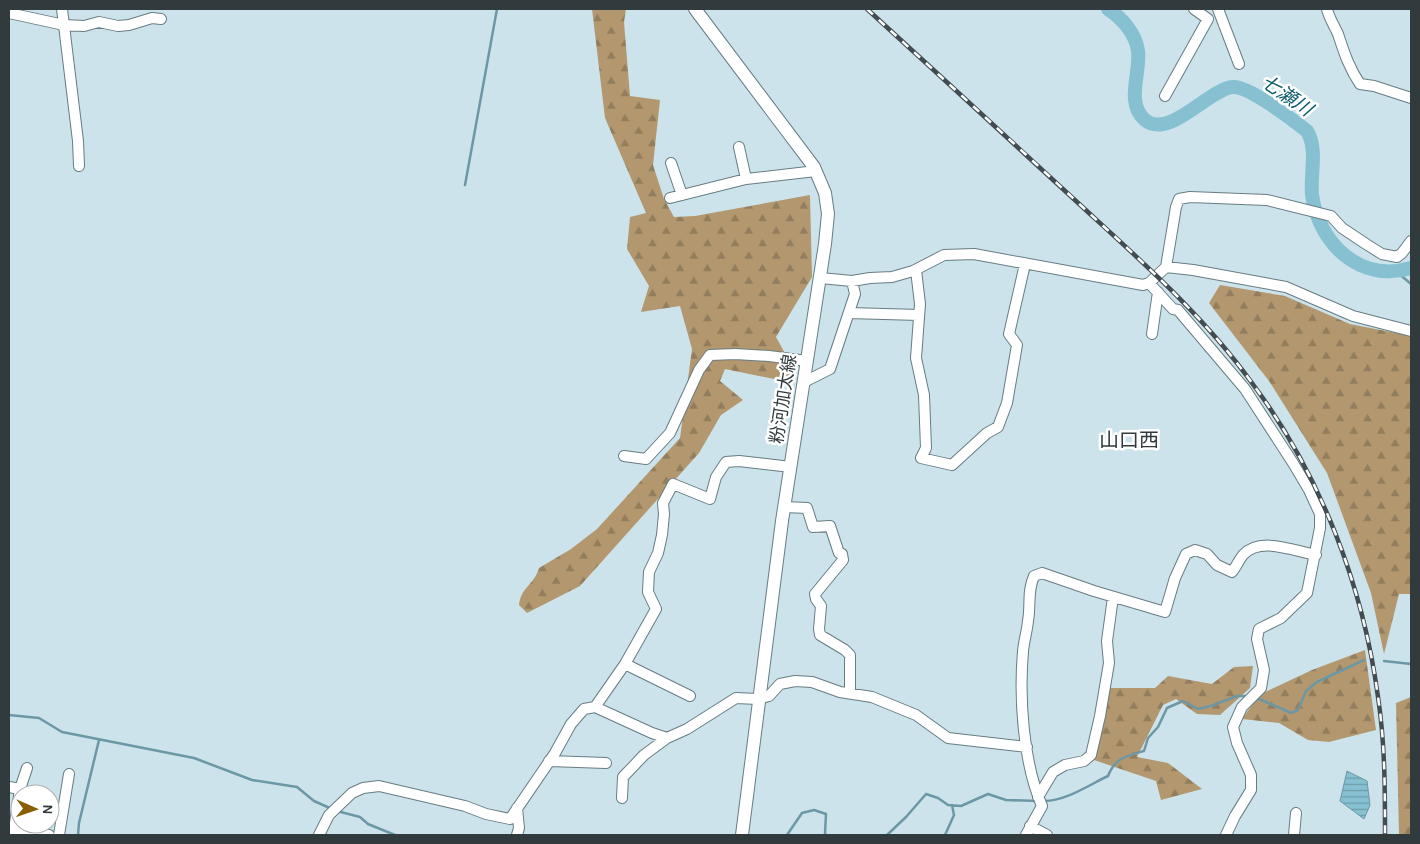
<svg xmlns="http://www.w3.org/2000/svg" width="1420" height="844" font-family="Karla,'Noto Sans JP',sans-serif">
	<defs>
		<pattern id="forest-firs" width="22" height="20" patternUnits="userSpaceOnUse" patternTransform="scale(1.25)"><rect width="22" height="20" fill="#b3986f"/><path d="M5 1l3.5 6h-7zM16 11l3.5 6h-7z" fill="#927d5c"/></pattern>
		<pattern id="water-rules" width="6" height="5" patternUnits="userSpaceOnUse" patternTransform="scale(1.25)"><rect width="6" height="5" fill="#86c0d1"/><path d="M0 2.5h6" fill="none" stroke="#6e9dab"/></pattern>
	</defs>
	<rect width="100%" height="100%" fill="#cce3eb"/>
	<path fill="url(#forest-firs)" d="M 592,9 L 626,9 L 624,22 L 630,96 L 660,100 L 653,165 L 664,199 L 674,217 L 695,216 L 810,195 L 812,277 L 776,337 L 796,373 L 784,381 L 725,369 L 720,381 L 743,400 L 721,415 L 699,453 L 580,586 L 527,613 L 519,605 C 521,587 534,585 539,568 L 571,549 L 597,529 L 680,438 L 692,349 L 680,306 L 641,312 L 649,286 L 627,249 L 630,217 L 646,213 L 605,118 Z
		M 1220,285 L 1285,296 L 1350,324 L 1411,336 L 1411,594 L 1399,594 L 1384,654 L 1371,593 L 1327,473 L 1269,381 L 1209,303 Z
		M 1365,650 L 1376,730 L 1329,742 L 1308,740 L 1279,723 L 1242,719 L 1259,695 L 1312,670 Z
		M 1253,666 L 1250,688 L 1220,715 L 1197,714 L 1176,699 L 1163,705 L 1137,757 L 1168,763 L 1202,789 L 1161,800 L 1156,781 L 1094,760 L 1110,688 L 1155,688 L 1168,676 L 1212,684 L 1234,667 Z
		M 1411,697 L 1411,835 L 1399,835 L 1396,703 Z"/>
	<path fill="url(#water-rules)" stroke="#6c98a5" d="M 1347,771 L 1367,781 L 1370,805 L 1364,819 L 1340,801 Z"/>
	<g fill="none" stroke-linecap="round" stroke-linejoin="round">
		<path stroke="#6c98a5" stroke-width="2.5" d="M 465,185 L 497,9
			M 1397,272 L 1411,284
			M 1384,661 L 1411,664
			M 1257,698 L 1291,713 L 1298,710 L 1306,691 L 1317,682 L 1364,660
			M 9,715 L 39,718 L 62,732 L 194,758 L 252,780 L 297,787 L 314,801 L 332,809
			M 1043,801 C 1064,802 1089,785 1108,776 C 1115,758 1126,756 1144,751 L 1148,738 L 1158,727 L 1167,708 L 1183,701 L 1198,709 L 1211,706 L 1237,696 L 1249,696
			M 337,811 L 360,817 L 368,824 L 395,835
			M 78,835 L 79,823 L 99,740
			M 787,835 L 802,813 L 814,810 L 826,814 L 825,834 L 827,835
			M 887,835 L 906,817 L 926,794 L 938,798 L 948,805 L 961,806 L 988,794 L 1006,800 L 1038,801
			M 945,835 L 954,815 L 952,805"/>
		<path stroke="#86c0d1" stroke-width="14" d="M 1108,9 C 1122,18 1136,34 1138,51 C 1141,72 1125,103 1145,120 C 1169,140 1210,88 1233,87 C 1249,86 1293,120 1307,131 C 1318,149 1310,174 1312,195 C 1319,244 1360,283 1411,268"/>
		<defs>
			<path id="minor" d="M 62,9 L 78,141 L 79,166
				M 1218,9 L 1239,64
				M 1327,9 C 1329,18 1334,25 1338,34 C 1344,52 1349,68 1360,84 L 1374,86 L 1411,98
				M 9,13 L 64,25 L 84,26 L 99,22 L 118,26 L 129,25 L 152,18 L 161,19
				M 1165,96 L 1208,19 L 1194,9
				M 739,147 L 746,179
				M 671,163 L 682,195
				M 670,198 L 746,179 L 816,171
				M 1166,267 L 1193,270 L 1286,287 L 1353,316 L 1411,331
				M 916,270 L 920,304 L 916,358 L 924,395 L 926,448 L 921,458 L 952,465 L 987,433 L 998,427 L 1007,403 L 1017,345 L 1009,334 L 1025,264
				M 820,278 L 852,281 L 870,278 L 892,277 L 913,271 L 944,255 L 974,254 L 1143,285 L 1149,283 L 1166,267 L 1176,207 L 1179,199 L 1190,197 L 1267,200 L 1331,216 L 1342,228 L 1366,244 L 1382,254 L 1397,257 L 1402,253 L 1411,241
				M 1149,283 L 1173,309 L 1178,310 L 1245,389 L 1293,463 L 1309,490 L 1320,514 L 1320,528 L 1307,593 L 1281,618 L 1259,629 L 1257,639 L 1264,670 L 1261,688 L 1242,707 L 1233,727 L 1237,743 L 1251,775 L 1251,790 L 1235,816 L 1226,835
				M 849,313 L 919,315
				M 1152,334 L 1158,292
				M 804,382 L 830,369 L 855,294 L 852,281
				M 624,456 L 646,459 L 670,433 L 699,370 L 710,355 L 735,354 L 769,356 L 807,361
				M 784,507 L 807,508 L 813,527 L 830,526 L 839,553 L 842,554 L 843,560 L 815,594 L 816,599 L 821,606 L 819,629 L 820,635 L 845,650 L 850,655 L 850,693
				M 625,664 L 690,696
				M 595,707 L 625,664 L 656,609 L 648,592 L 649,572 L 658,553 L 662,535 L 664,514 L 663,503 L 673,484 L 710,499 L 716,477 L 726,462 L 739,461 L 791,467
				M 549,761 L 606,763
				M 9,787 L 20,789
				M 1038,797 L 1053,772 L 1065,765 L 1084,761 L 1091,755 L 1100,716 L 1109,663 L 1107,641 L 1113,597
				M 622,798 L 623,777 L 644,755 L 667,738
				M 1030,826 L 1047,835
				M 9,829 L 49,835
				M 14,830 L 20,789 L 27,768
				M 59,835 L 69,774
				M 319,835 L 329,815 L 352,793 L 363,788 L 379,786 L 465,806 L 486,814 L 510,819 L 555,753 L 571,724 L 584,709 L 595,707 L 652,733 L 667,738 L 687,729 L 736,698 L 758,699 L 769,696 L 780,684 L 795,681 L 812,682 L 840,692 L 872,697 L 916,715 L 948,738 L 1027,747
				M 517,835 L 519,828 L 517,808
				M 1026,835 L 1042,806 C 1023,762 1019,698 1023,651 C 1024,641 1027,631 1028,621 C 1031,604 1027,592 1034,576 L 1042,573 L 1094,591 L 1165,612 L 1175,578 L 1186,554 L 1195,550 L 1207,554 L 1217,565 L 1232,572 C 1236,567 1239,560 1243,555 C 1260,536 1294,551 1316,555
				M 1294,835 L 1296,813"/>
			<path id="major" d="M 695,9 L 814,167 L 825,193 L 828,214 L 825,244 L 782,521 L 742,835"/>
		</defs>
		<use href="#minor" stroke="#677c83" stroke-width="12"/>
		<use href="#major" stroke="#677c83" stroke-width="14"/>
		<use href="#minor" stroke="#fff" stroke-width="10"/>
		<use href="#major" stroke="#fff" stroke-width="12"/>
		<defs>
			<path id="rail" d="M 867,9 C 941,77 1016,145 1089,213 C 1147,266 1206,319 1252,383 C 1320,474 1363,585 1378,697 C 1385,743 1385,789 1385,835"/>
		</defs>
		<use href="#rail" stroke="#434d51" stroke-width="4.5"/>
		<use href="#rail" stroke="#fff" stroke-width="2.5" stroke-dasharray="8" stroke-linecap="butt"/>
	</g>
	<g text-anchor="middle" stroke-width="5" stroke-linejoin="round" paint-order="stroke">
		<g font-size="18" fill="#313a3d" stroke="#fff">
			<text transform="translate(783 399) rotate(-81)" y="6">粉河加太線</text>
		</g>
		<g font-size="19" font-style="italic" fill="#0a5b6d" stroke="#fff">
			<text transform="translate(1287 95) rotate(34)" y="7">七瀬川</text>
		</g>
		<g font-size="20" fill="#313a3d" stroke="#fff">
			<text x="1129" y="447">山口西</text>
		</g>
	</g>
	<rect width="1420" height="844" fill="none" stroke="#313a3d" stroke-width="20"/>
	<g transform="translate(35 809) rotate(92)"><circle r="24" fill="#ffffff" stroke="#adb0b1"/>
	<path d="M0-4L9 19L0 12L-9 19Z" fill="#885e00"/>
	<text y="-8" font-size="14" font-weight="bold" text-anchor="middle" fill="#313a3d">N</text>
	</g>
</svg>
